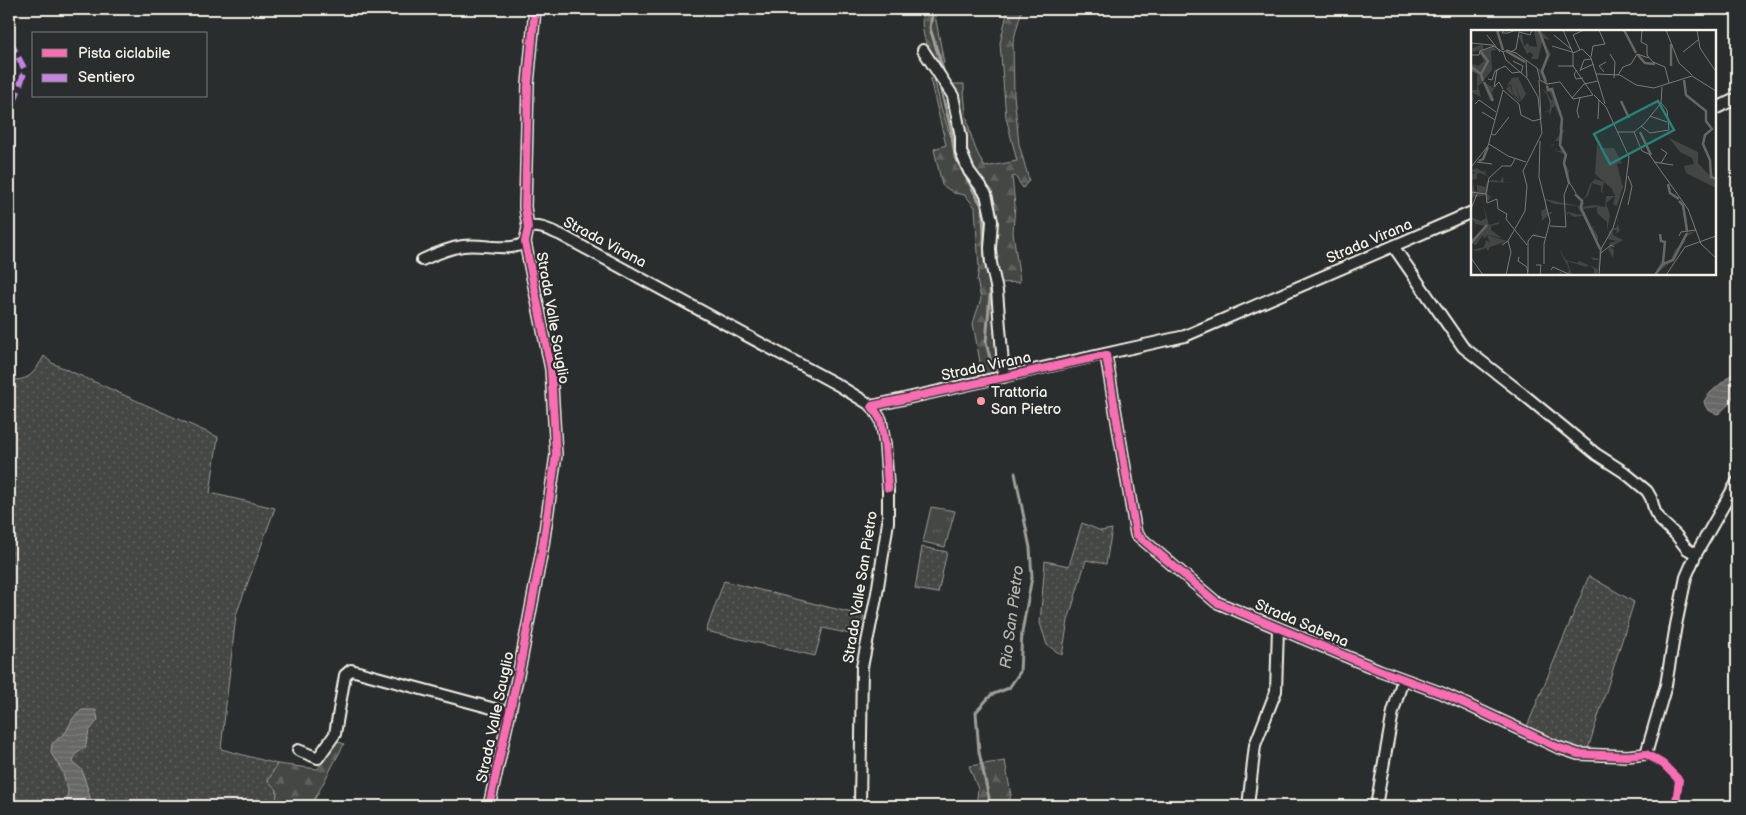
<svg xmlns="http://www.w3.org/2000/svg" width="1746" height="815" font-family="'Balsamiq Sans',sans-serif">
	<defs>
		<pattern id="grass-dots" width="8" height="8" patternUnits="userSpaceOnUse" patternTransform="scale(1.25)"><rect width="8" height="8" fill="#444645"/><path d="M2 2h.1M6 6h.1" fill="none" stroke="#606160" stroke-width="1.8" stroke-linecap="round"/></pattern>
		<pattern id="forest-firs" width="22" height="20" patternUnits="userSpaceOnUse" patternTransform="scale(1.25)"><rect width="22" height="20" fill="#444645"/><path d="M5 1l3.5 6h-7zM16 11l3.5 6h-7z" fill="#606160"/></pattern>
		<pattern id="park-tufts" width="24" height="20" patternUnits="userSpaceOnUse" patternTransform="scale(1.25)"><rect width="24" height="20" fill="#444645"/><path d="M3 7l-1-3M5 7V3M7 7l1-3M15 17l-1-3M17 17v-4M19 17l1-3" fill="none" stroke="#606160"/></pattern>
		<pattern id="water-rules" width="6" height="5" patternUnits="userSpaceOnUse" patternTransform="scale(1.25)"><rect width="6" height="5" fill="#676866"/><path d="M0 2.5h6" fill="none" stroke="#7d7e7c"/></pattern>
	</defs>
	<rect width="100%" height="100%" fill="#2a2d2e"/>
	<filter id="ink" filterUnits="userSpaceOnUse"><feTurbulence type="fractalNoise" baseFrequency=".02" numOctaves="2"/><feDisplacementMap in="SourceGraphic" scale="10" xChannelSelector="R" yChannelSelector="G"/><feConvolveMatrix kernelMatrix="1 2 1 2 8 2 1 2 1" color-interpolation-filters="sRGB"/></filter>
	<g filter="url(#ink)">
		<path fill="url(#grass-dots)" stroke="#9c9c96" d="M 44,356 L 52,363 L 218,437 L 210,493 L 275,508 L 236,615 L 221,749 L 277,764 L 268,781 L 277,790 L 276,806 L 9,806 L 9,380 C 30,381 34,373 44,356 Z
			M 1082,523 L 1101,531 L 1112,529 L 1106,564 L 1086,560 L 1068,621 L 1062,655 L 1047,645 L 1040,623 L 1045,561 L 1069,566 Z
			M 922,547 L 947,552 L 938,593 L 915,589 Z
			M 1589,576 L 1634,602 L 1587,752 L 1572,749 L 1526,729 Z
			M 724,581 L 864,616 L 859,636 L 823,628 L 815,656 L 706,631 Z"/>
		<path fill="url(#forest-firs)" stroke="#9c9c96" d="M 923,9 L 937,9 L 935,15 L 944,63 L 939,65 C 925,46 920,32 923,9 Z
			M 1008,9 L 1022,9 L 1013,42 L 1014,95 L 1019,144 L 1029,180 L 1023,188 L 1015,176 L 1012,177 L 1015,205 L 1013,232 L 1020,282 L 1000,283 L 994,264 L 995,222 L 974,172 L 950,84 L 964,84 C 964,111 970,144 985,167 L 1017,161 L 1006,117 L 1000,43 Z
			M 934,78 L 941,107 L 952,140 L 967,174 L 981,192 L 987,221 L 987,248 L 993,284 L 999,364 L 998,372 L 983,375 L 980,362 L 973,323 L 981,299 L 977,280 L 979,268 L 975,207 L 965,195 L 954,193 L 942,185 L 934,149 L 946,145 L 930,79 Z
			M 336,741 L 344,744 L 311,806 L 276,806 L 277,790 L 268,781 L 277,764 L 318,769 Z
			M 1005,761 L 1011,795 L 1007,806 L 976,806 L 978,789 L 969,766 Z"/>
		<path fill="url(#park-tufts)" stroke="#9c9c96" d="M 931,507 L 955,511 L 945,547 L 923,542 Z"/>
		<path fill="url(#water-rules)" stroke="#9f9f9a" d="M 1733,373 L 1737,374 C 1737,393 1733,402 1718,414 C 1710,412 1705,409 1704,401 L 1710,393 Z
			M 82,710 L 96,710 L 98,720 L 89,731 L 85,748 L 76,754 L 73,762 L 82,770 L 91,801 L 90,806 L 66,806 L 68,790 L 62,771 L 51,753 L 52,744 L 66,732 L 73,718 Z"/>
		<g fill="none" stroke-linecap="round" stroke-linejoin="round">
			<path stroke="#9f9f9a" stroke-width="3" d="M 933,9 L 930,28 L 944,73
				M 940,87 L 951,129 L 955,157 L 983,208 L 985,262 L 988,274
				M 991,283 L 986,342 L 992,366
				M 987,806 L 989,798 L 979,752 L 976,712 L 991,695 L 1009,688 L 1020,672 L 1022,632 L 1032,577 L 1030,548 L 1015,473"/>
			<defs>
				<path id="minor" d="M 923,50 L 953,96 L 961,137 L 961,152 L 969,171 L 986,194 L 992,221 L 990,248 L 991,263 L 997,291 L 1004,377
					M 1715,109 L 1737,98
					M 528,228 C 539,224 551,231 561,235 L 838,385 L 872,406 L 881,420 L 885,445 L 888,488 L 888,522 L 877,593 L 862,667 L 860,806
					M 1393,246 L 1463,347 L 1523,394 L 1596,454 L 1624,472 L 1647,491 L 1651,498 L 1655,512 L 1661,521 L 1676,535 L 1687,549 L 1696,554
					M 422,260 C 435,254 449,248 463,246 C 483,243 512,253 525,242
					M 1106,355 L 1136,534 L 1216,602 L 1379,670 L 1444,694 L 1557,747 L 1578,754 L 1627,756 L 1646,754 L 1666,685 L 1676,625 L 1686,577 L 1696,554 L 1737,482
					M 872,406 L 1185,336 L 1472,212
					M 298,750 L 318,758 L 335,734 L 345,675 L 351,670 L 510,713
					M 489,806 L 521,661 L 543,545 L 556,455 L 551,369 L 525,242 L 528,228 L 525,207 L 528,84 L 535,9
					M 1248,806 L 1255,745 L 1276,691 L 1278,628
					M 1376,806 L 1393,712 L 1403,679"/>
			</defs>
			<use href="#minor" stroke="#f4f1e8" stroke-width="14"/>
			<use href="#minor" stroke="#2a2d2e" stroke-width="10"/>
			<path stroke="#c483df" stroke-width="6" stroke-dasharray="12 6" stroke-linecap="butt" d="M 9,42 L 13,47 L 25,70 L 16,97 L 9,110"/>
			<defs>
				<path id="cycleway" d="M 888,488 L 885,445 L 881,420 L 872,406 L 1106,355 L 1136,534 L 1216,602 L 1379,670 L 1444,694 L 1557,747 L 1578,754 L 1627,756 L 1646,754 L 1663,764 L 1679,780 L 1676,802 L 1673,806
					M 489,806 L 521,661 L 543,545 L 556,455 L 551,369 L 525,242 L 528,228 L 525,207 L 528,84 L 535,9"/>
			</defs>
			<use href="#cycleway" stroke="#2a2d2e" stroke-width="11"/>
			<use href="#cycleway" stroke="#f96db3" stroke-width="8"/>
		</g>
	</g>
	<circle fill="#ff9aa2" stroke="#2a2d2e" stroke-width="2" cx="981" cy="401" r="5"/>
	<g text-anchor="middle" stroke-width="4.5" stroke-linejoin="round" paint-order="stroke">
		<g font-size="15" fill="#f4f1e8" stroke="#2a2d2e">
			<text transform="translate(1369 241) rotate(-23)" y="5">Strada Virana</text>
			<text transform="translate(605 242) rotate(28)" y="5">Strada Virana</text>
			<text transform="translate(553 318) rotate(80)" y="5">Strada Valle Sauglio</text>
			<text transform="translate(986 366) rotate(-12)" y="5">Strada Virana</text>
			<text transform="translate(860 587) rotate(-81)" y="5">Strada Valle San Pietro</text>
			<text transform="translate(1302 623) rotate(23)" y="5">Strada Sabena</text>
			<text transform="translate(495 717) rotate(-78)" y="5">Strada Valle Sauglio</text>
		</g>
		<g font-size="15" fill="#f4f1e8" stroke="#2a2d2e" text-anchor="start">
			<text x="991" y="397">Trattoria<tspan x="991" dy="17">San Pietro</tspan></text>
		</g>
		<g font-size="16" font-style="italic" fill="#b5b3ae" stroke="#2a2d2e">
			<text transform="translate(1011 617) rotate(-83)" y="6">Rio San Pietro</text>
		</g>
	</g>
	<g transform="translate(1471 30)">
		<rect width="245" height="245" fill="#2a2d2e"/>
		<path d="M 47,47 L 55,64 L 51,70 L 48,72 L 35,59 L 39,55 L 42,65 L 48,70 L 50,70 L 44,54 L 49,70 L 42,64 L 40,54 L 36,56 L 41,48 ZM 126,113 L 128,118 L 143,118 L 151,133 L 146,134 L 152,157 L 146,176 L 142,174 L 144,166 L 141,159 L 124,144 ZM 16,205 L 36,211 L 19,217 L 17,221 L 15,218 L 7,221 L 0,220 L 13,217 L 15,210 L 19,213 Z" fill="#444645"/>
		<path d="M 63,0 L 69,0 L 79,10 L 71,8 L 80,24 L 71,44 L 75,47 L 78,60 L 82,58 L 87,84 L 84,76 L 81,78 L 79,86 L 78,81 L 73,83 L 79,79 L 79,74 L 76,64 L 71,59 L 76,62 L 80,70 L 82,69 L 66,38 L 71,40 L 77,29 L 75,15 L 71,13 L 67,29 L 60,29 L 62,25 L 59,22 L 56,24 L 47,6 L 51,3 L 53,16 L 57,13 L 58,16 L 66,17 ZM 11,14 L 13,20 L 23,17 L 25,20 L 20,21 L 21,40 L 12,51 L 22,58 L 26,55 L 21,62 L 23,70 L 19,71 L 12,52 L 7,56 L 10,67 L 0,62 L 3,69 L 0,72 L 0,60 L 6,60 L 6,44 L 0,41 L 0,33 L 7,36 L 13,31 L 7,20 L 3,22 L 0,19 ZM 90,88 L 91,96 L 89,99 L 93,100 L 90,115 L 96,125 L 94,133 L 98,141 L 97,152 L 92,133 L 93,124 L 85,121 L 83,115 L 79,116 L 82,114 L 86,121 L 90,121 L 88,114 L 90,111 L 84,111 L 91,101 L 88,99 ZM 198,108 L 227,122 L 227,133 L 239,146 L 238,128 L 245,158 L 215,143 L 213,136 L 223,134 L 221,128 L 209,122 ZM 5,138 L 13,142 L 15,139 L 14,144 L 18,147 L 18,151 L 22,150 L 25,150 L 29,152 L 32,146 L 33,153 L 42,153 L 18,152 L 16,164 L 20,167 L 16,172 L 15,165 L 0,168 L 3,152 L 3,160 L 6,162 L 6,155 L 14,157 L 18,147 L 9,143 L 6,144 L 6,149 L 0,150 L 0,144 L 5,143 L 0,141 ZM 124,149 L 133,152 L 131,161 L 133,163 L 130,162 L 130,156 L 121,153 L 117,166 L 112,169 L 113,174 L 111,177 L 123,175 L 134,177 L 135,166 L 144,166 L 135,173 L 139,185 L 136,201 L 136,192 L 126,183 L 126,177 L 112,179 L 121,197 L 124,196 L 122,198 L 127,206 L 127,215 L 131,217 L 127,243 L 123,245 L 123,239 L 118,235 L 115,237 L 96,231 L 101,245 L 91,242 L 88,245 L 89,242 L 90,242 L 97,243 L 98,239 L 88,219 L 90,222 L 93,220 L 90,222 L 95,230 L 106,233 L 108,231 L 127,239 L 128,230 L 122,230 L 120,227 L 128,229 L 128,219 L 112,186 L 103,187 L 97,183 L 96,187 L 96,182 L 111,185 L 106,176 L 83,174 L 75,170 L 75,178 L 78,184 L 79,182 L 82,182 L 69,192 L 63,204 L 68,207 L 62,206 L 71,189 L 70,181 L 74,179 L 74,169 L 108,176 L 111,169 L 115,166 L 119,154 ZM 12,173 L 18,195 L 28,192 L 29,187 L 28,194 L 20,196 L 20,200 L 31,208 L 16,205 L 13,209 L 12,205 L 5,215 L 0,213 L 0,209 L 9,205 L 14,196 L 5,194 L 1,201 L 5,195 L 0,187 L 10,191 L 15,188 ZM 212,173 L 216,188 L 217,203 L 225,201 L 215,207 L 214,212 L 205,221 L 203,230 L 183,245 L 192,228 L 195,235 L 199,232 L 204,220 L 214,210 L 216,203 ZM 147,184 L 147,191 L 151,187 L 146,192 L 149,201 L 144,204 L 146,200 L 142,200 L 142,205 L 152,210 L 140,217 L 143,220 L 142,228 L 137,219 L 139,213 L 145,211 L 137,209 L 138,201 L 146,197 Z" fill="#444645"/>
		<path fill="none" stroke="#676866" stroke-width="2.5" d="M 26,0 L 32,20M 68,0 L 77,25 L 71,41 L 75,52M 153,0 L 165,23M 200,14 L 200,36M 35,21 L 54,32M 10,22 L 17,31 L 10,44M 167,25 L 174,33 L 184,34M 0,37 L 10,44 L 12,51M 213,50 L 215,65 L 235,81 L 235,91 L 241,99 L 234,105 L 232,114 L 239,130 L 240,147 L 245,149M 13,52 L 22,71M 76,56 L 77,60 L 81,59 L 91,89 L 89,115 L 95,125 L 93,133 L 98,153M 150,71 L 158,88M 169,102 L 180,125M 8,131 L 12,129 L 17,117M 197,154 L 199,163 L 208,169M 104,164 L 111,171 L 110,178 L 129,219M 208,171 L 212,175 L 216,201M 189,204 L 190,211 L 194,212 L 192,233M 0,213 L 16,195M 184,245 L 192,234 L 202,230 L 216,203"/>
		<path fill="none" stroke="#7b7b78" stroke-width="1" d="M 33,0 L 31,3 L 37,3 L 45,0M 92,0 L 102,23 L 111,19 L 120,28 L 125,44 L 149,45 L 165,55 L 183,58 L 221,46 L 245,61M 171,0 L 170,12 L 176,15 L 176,25 L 182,32 L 194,37 L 198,53M 195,0 L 208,33 L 221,45M 226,0 L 229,18 L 245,42M 16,5 L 29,22M 83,5 L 100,19M 0,13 L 21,15 L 32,22 L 35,30 L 56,48 L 67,67 L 71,103 L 52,141 L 56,156 L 54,181 L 37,211 L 31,215M 81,16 L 101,22M 109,20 L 102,5 L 113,0M 32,22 L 36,20 L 45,23 L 66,38 L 69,50M 40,22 L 45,19 L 48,2 L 59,5 L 61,0M 212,22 L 227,10M 102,23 L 102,36 L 122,65M 139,24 L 144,32 L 143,48M 0,25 L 8,25 L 9,21 L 23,16M 120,27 L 122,16 L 134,14 L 128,0M 42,31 L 52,36 L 50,43M 55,31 L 56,47M 34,36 L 41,43 L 49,42M 87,36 L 103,36M 106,40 L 103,44 L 105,49 L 112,48M 109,40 L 123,34M 109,41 L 113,30 L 120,29M 133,42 L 128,36 L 135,32M 125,44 L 134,74M 147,45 L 152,37 L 160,34 L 166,24 L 178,28M 17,49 L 21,50 L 24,41 L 28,39M 69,50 L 76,54 L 89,52 L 102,69 L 122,65M 23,57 L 26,40 L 34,36M 23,57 L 28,52 L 32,59M 123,65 L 135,77 L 158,127 L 154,159 L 142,198 L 130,219 L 128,245M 101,68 L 113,54 L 127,51M 4,74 L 8,70 L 25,82M 11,82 L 24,90M 179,86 L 196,92M 108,88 L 106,81 L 109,68M 127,89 L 128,70M 170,96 L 179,103 L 198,100 L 196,80 L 190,73M 147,102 L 163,102 L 173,94 L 190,73 L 191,57M 163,102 L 171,121 L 178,124 L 217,179 L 230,214 L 245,228M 20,104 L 24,105 L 38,87M 69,111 L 68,147 L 79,191 L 73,214 L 73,234M 18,114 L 37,126 L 55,132M 190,119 L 196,123 L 190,133M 6,132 L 21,134M 183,132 L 202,135M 0,137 L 17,116 L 32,60 L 48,74 L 50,85 L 62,91 L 70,89 L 68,50M 0,162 L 15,164 L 18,148 L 31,136 L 40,136 L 44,129M 15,164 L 16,173 L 26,169 L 27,179 L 36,184 L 35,189 L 56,215M 157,175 L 161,156 L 157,146M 0,179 L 6,164M 79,196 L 95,197 L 93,165 L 98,152 L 105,163M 208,206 L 210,202 L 225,200M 130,223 L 140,215 L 143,217M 48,227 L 47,231 L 56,237 L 57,245M 0,228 L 12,245M 65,235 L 70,235 L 69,245M 80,240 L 82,237 L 100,245M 57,242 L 57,211 L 62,205 L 75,208M 35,245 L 40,222 L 37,211M 195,245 L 214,217 L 245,206"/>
		<path fill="#26827a" fill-opacity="0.15" stroke="#26827a" stroke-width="2.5" d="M 187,71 L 203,100 L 139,134 L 123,104 Z"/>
		<rect width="245" height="245" fill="none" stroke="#f4f1e8" stroke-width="2.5"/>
	</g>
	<rect width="1746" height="815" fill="none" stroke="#2a2d2e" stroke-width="30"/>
	<rect x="15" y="15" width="1716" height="785" fill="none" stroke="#f4f1e8" stroke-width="2" filter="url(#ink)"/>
	<rect x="32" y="32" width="175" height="65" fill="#2a2d2e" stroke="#7b7b78"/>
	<rect x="42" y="49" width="25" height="8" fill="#f96db3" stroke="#7b7b78"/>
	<text x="78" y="58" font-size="15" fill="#f4f1e8">Pista ciclabile</text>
	<rect x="42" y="74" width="25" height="8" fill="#c483df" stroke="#7b7b78"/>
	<text x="78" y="82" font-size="15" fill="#f4f1e8">Sentiero</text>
</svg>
